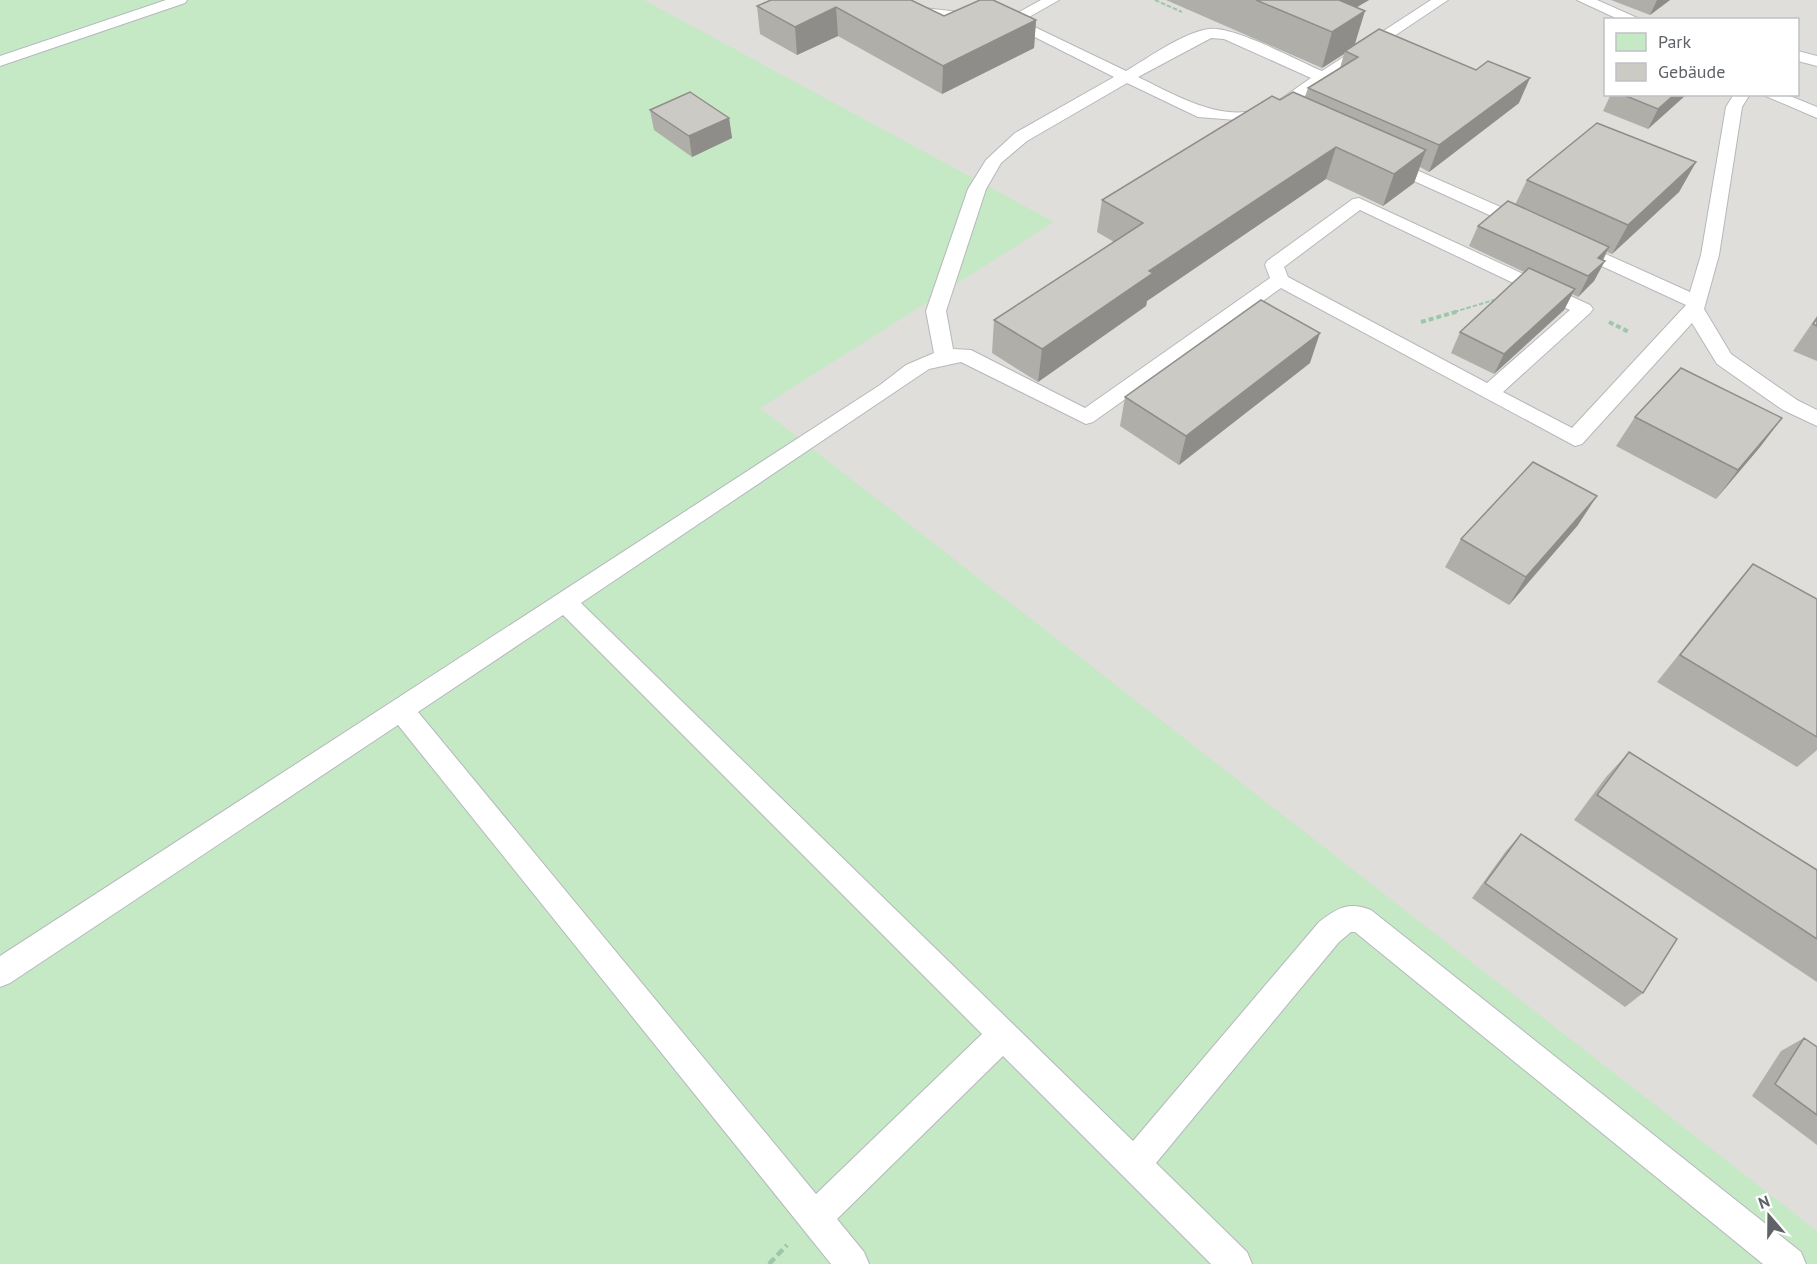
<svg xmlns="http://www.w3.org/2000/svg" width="1817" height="1264" font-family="'PT Sans',sans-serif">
	<rect width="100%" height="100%" fill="#f1efe8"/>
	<path fill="#e0deda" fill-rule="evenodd" d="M 109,0 L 1817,0 L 1817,1264 L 0,1264 L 0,37 ZM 1606,20 L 1798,20 L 1798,94 L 1606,94 Z"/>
	<path fill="#c5e8c5" d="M 0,0 L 644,0 L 1054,222 L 760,408 L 1817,1231 L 1817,1264 L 0,1264 Z"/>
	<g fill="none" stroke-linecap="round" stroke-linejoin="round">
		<defs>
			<path id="service" d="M 166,0 L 187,0 L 185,3 L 0,66 L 0,56 Z
				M 881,0 L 902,0 L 923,8 L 979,14 L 986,18 L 979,22 L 921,16 Z
				M 1041,0 L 1059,0 L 1022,21 L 1126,71 C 1148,58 1184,32 1209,29 C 1234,26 1296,60 1322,71 L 1431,0 L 1448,0 L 1279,113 L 1236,120 L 1198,117 L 1127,83 L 1027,141 L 1001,163 L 986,189 L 946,311 L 953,349 L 971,350 L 1085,408 L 1270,278 L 1265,265 L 1267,261 L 1353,199 L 1359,198 L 1590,305 L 1593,309 L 1590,313 L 1503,392 L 1572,428 L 1686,305 L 1567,250 L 1564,246 L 1573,240 L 1579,242 L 1690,292 L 1701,255 L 1726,107 L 1734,94 L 1750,94 L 1742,107 L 1719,255 L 1704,309 L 1731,354 L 1797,400 L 1817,410 L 1817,426 L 1783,410 L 1717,364 L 1692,323 L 1582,444 L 1575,446 L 1281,288 L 1093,422 L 1086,424 L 961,362 L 929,369 L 581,603 L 1133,1141 L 1319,922 C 1337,908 1348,901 1371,910 L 1801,1252 L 1806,1264 L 1763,1264 L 1355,932 L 1351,932 L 1339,942 L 1156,1163 L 1247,1252 L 1252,1264 L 1211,1264 L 1003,1056 L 837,1219 L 864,1252 L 869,1264 L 831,1264 L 398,725 L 10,983 L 0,987 L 0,956 L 880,385 L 906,365 L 934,353 L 926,311 L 968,189 L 986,160 L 1015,133 L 1114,77 L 1003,21 ZM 1211,38 L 1224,39 L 1311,78 C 1297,87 1283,99 1269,106 C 1225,126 1176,95 1138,77 ZM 1360,210 L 1570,310 L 1487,383 L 1288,277 L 1284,267 ZM 563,615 L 982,1034 L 816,1194 L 418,712 Z
				M 1577,0 L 1597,0 L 1642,20 L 1620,20 Z
				M 1798,51 L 1817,56 L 1817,66 L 1798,61 Z
				M 1761,94 L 1785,94 L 1817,107 L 1817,118 Z
				M 1387,157 L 1530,220 L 1533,224 L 1530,228 L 1518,228 L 1381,166 L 1379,162 L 1381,158 Z"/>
		</defs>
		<use href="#service" stroke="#b5b8bc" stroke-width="2"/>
		<path stroke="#9cc7a9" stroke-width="2" stroke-dasharray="4.5 2" stroke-linecap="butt" d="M 1155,0 L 1182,12
			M 1454,312 L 1494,300"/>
		<path stroke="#9cc7a9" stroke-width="4" stroke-dasharray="5 3" stroke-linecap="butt" d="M 1421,322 L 1459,311
			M 1609,322 L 1629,332"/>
		<path stroke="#9cc7a9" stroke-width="4.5" stroke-dasharray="8 4" stroke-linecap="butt" d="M 769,1264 L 787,1245"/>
		<use href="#service" fill="#fff" fill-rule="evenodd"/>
	</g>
	<path fill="#afaea9" d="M 771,0 L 944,16 L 1036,20 L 1034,48 L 942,94 L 838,36 L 797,55 L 760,34 L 757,6 Z
		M 1166,0 L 1369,0 L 1356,7 L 1355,44 L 1519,103 L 1429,172 L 1420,167 L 1414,183 L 1383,206 L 1326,179 L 1147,301 L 1146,306 L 1038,382 L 992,353 L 994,320 L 1114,242 L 1097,232 L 1102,200 L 1280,100 L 1305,97 L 1308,88 L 1340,68 L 1344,54 L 1322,68 Z
		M 1611,0 L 1670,0 L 1650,15 Z
		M 1611,94 L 1687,94 L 1648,129 L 1603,111 Z
		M 650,110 L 729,118 L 732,138 L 692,157 L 654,130 Z
		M 1696,162 L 1679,192 L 1612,254 L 1607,252 L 1594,281 L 1578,297 L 1572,294 L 1564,310 L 1494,374 L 1451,353 L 1460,332 L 1524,272 L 1469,246 L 1478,226 L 1515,205 L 1527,180 Z
		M 1817,316 L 1817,361 L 1793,351 Z
		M 1310,363 L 1179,465 L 1120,426 L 1125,397 Z
		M 1635,417 L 1782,418 L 1760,447 L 1716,499 L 1616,446 Z
		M 1578,525 L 1509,605 L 1445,567 L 1461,539 Z
		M 1753,564 L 1817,599 L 1817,750 L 1797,767 L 1657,682 L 1729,592 Z
		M 1629,752 L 1817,870 L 1817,982 L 1574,820 L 1606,777 Z
		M 1521,834 L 1643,993 L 1625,1007 L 1472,898 L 1506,851 Z
		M 1804,1038 L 1817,1047 L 1817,1145 L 1752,1096 L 1781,1051 Z"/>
	<path fill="#8f8d8a" d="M 1325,0 L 1369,0 L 1322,28 Z
		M 1657,0 L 1670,0 L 1650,15 Z
		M 836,7 L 838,36 L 797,55 L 795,27 Z
		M 1365,11 L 1354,47 L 1345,51 L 1344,54 L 1322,68 L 1332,32 Z
		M 1036,20 L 1034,48 L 942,94 L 943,66 Z
		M 1530,78 L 1519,103 L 1429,172 L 1439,145 Z
		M 1675,94 L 1687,94 L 1648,129 L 1658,109 Z
		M 729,118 L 732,138 L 692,157 L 689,136 Z
		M 1336,147 L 1326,179 L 1147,301 L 1146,306 L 1038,382 L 1042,349 L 1149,271 Z
		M 1426,150 L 1414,183 L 1383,206 L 1394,174 Z
		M 1696,162 L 1679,192 L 1612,254 L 1628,225 Z
		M 1609,247 L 1599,266 L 1605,261 L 1594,281 L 1578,297 L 1598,258 Z
		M 1575,289 L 1564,310 L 1494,374 L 1504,354 Z
		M 1320,333 L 1310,363 L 1179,465 L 1186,436 Z
		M 1782,418 L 1760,447 L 1716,499 L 1738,470 Z
		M 1597,496 L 1578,525 L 1509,605 L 1526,577 Z"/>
	<path fill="#cccac5" stroke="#8f8d8a" stroke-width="1.5" d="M 771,0 L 911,0 L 944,16 L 980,0 L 993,0 L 1036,20 L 943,66 L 836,7 L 795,27 L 757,6 Z
		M 1256,0 L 1339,0 L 1365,11 L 1332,32 Z
		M 1379,29 L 1476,70 L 1488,61 L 1530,78 L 1439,145 L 1308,88 L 1358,57 L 1345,51 Z
		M 690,92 L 729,118 L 689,136 L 650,110 Z
		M 1293,92 L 1426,150 L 1394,174 L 1336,147 L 1149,271 L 1153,273 L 1042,349 L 994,320 L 1143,223 L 1102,200 L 1272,96 L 1280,100 Z
		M 1621,94 L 1675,94 L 1658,109 Z
		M 1597,123 L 1696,162 L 1628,225 L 1527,180 Z
		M 1508,201 L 1609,247 L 1598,258 L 1605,261 L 1588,276 L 1478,226 Z
		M 1529,268 L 1575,289 L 1504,354 L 1460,332 Z
		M 1261,300 L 1320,333 L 1186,436 L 1125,397 Z
		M 1817,318 L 1817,326 L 1813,324 Z
		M 1681,368 L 1782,418 L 1738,470 L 1635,417 Z
		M 1533,462 L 1597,496 L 1526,577 L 1461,539 Z
		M 1753,564 L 1817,599 L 1817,737 L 1680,655 Z
		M 1629,752 L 1817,870 L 1817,939 L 1597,795 Z
		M 1521,834 L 1677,939 L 1643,993 L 1485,883 Z
		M 1804,1038 L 1817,1047 L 1817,1115 L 1775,1084 Z"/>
	<rect x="1604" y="18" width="195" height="78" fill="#ffffff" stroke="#bfc1c3" stroke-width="1.5"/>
	<rect x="1616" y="33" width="30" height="18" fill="#c5e8c5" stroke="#bfc1c3" stroke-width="1.5"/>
	<text x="1658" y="48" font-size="18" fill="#5f6368">Park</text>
	<rect x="1616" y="63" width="30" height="18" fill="#cccac5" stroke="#bfc1c3" stroke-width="1.5"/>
	<text x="1658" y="78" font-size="18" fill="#5f6368">Gebäude</text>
	<g transform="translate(1769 1216) rotate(340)" stroke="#ffffff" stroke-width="4.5" paint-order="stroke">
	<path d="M0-4.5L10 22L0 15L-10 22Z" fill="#5f6368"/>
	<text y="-9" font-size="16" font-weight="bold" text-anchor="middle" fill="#5f6368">N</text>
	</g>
</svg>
